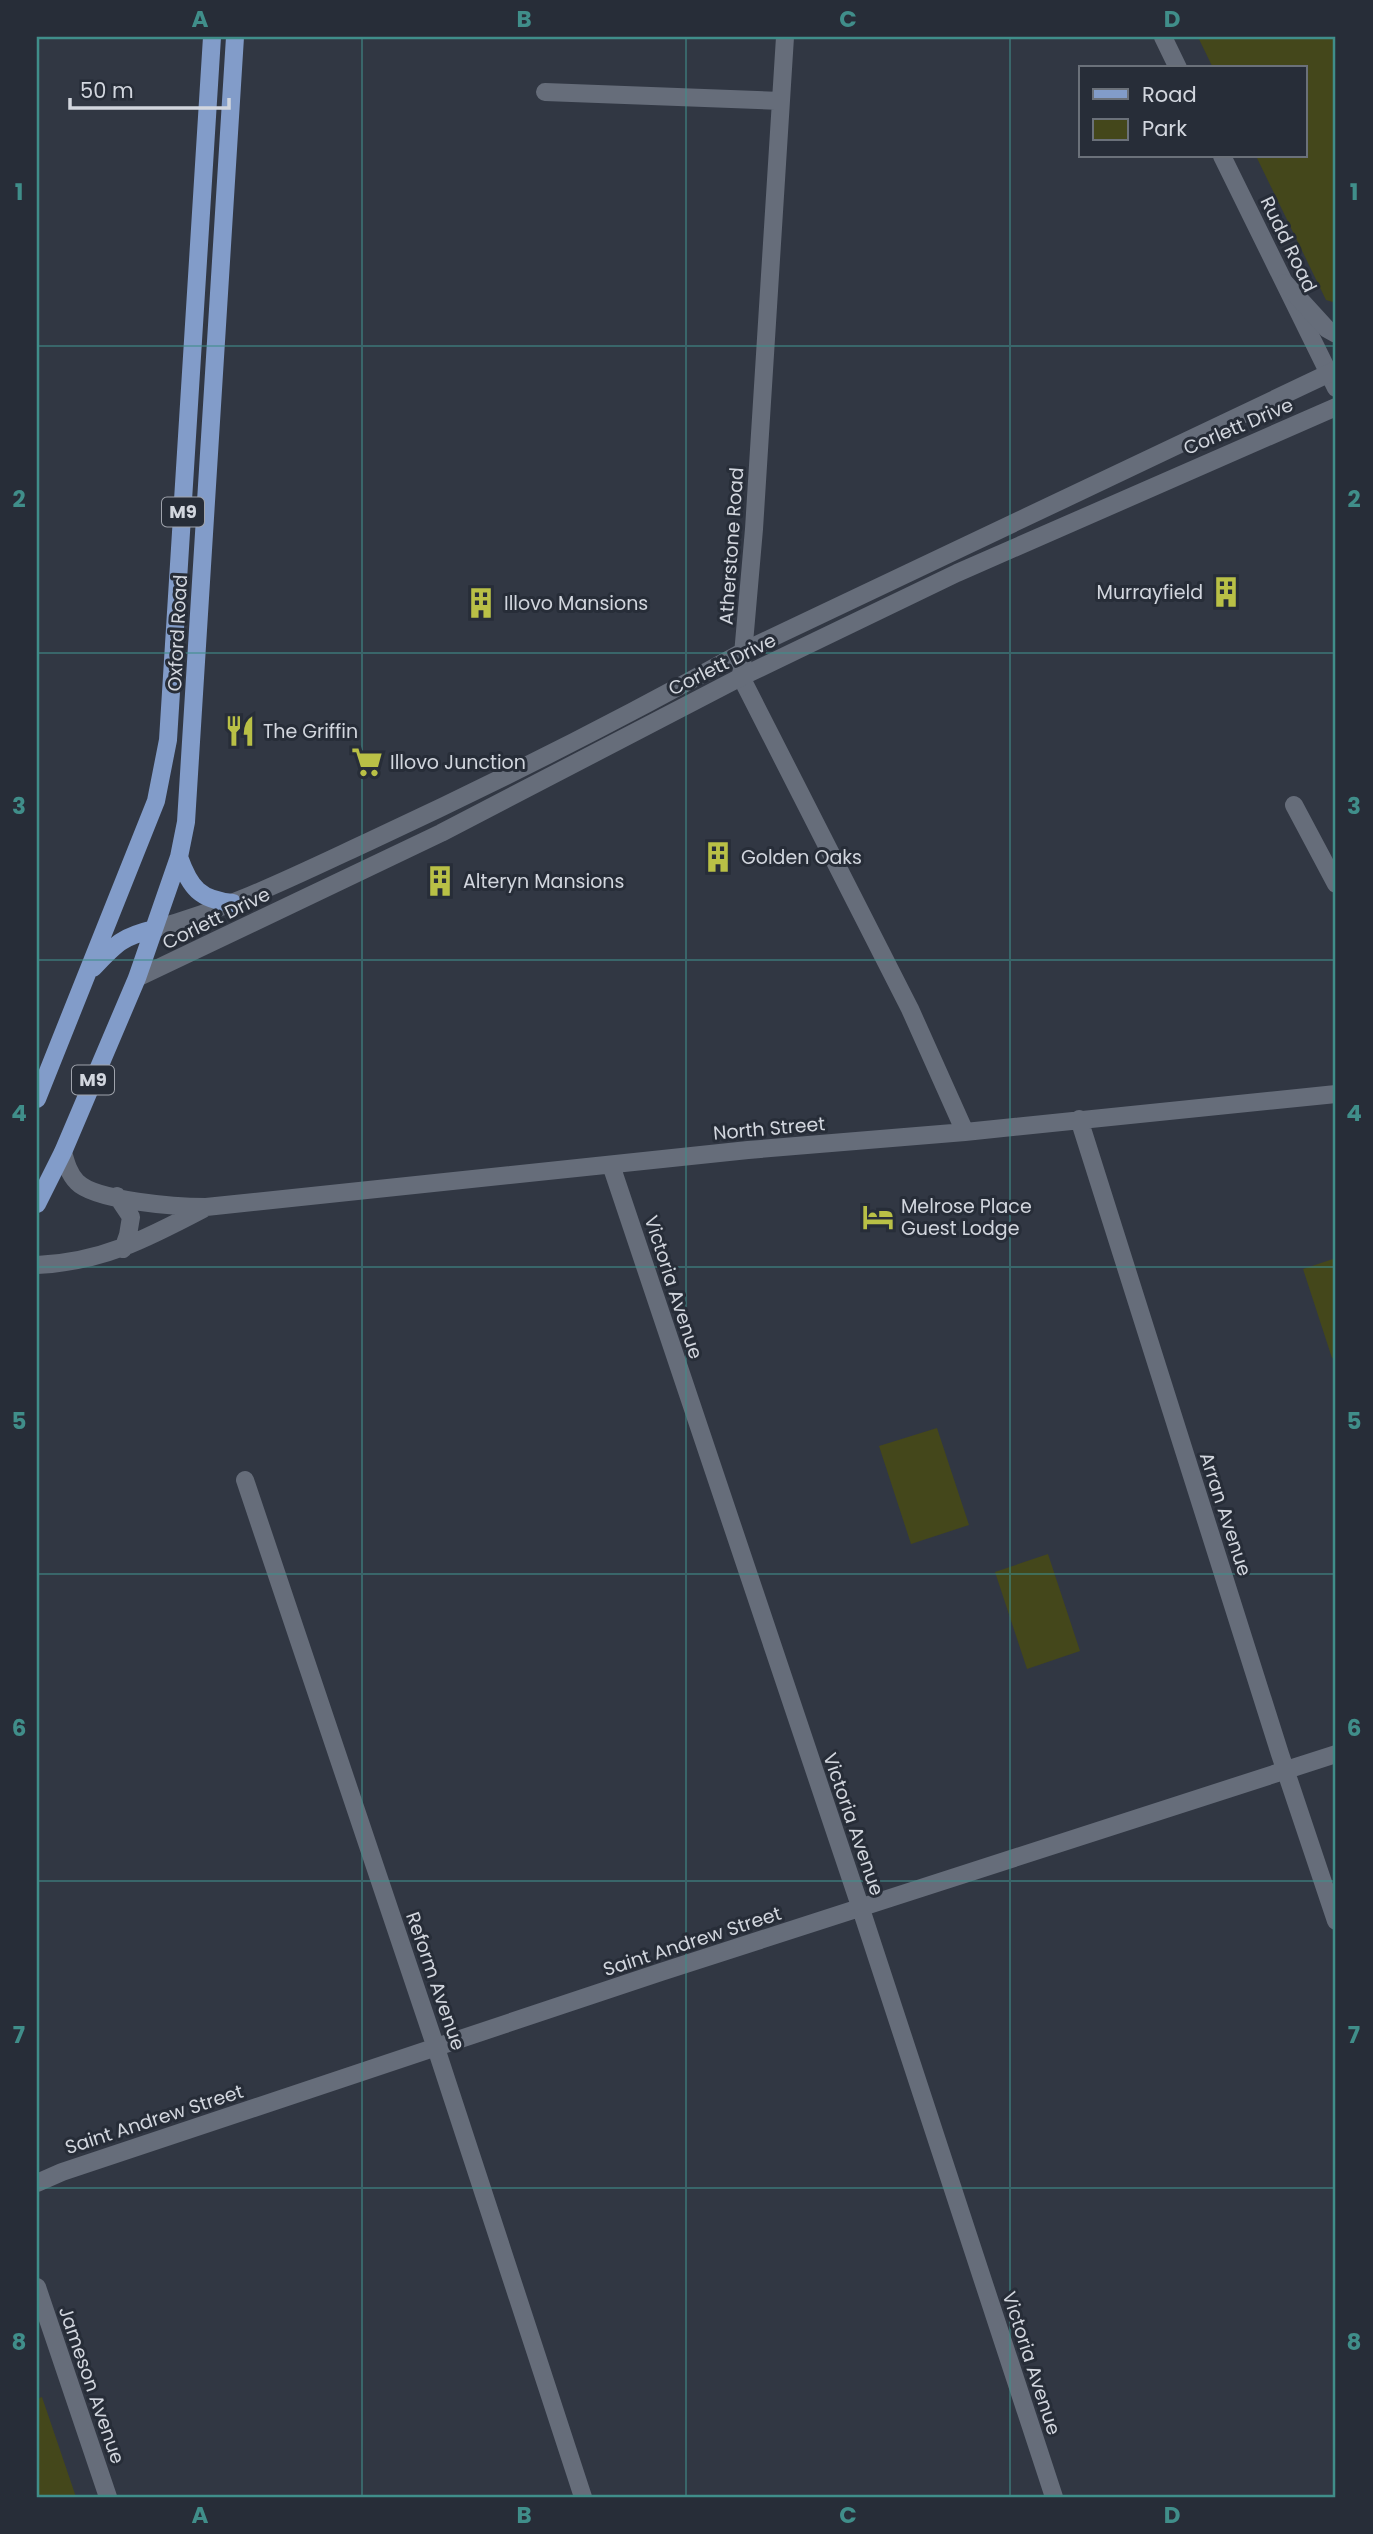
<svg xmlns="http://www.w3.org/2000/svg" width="1373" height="2534" font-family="Poppins,sans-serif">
	<rect width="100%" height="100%" fill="#313743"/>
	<path fill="#44471b" d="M 1198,37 L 1336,37 L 1336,303 L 1326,300 L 1256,156 L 1305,156 L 1305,68 L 1213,68 Z
		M 1336,1258 L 1336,1357 L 1332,1358 L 1303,1269 Z
		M 937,1428 L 969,1525 L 911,1544 L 879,1446 Z
		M 1048,1554 L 1080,1651 L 1027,1669 L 995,1572 Z
		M 42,2397 L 76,2497 L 37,2497 L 37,2399 Z"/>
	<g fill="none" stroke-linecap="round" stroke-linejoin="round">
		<path stroke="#666d7a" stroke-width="18" d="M 785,37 L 754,529 L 741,677 L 910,1009 L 965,1132
			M 1163,37 L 1178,68
			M 545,92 L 781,101
			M 1222,156 L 1336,388
			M 1294,805 L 1336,884
			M 1079,1119 L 1280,1754 L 1336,1921
			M 63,1152 C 66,1163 69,1174 77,1182 C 95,1201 178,1207 206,1207 L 748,1150 L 965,1132 L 1336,1094
			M 611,1165 L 861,1909 L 1054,2497
			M 117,1196 L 131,1217 L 128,1235 L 123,1249
			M 37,1265 C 102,1262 146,1239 203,1209
			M 245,1480 L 436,2048 L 583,2497
			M 37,2183 L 62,2172 L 661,1972 L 1336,1754
			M 37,2287 L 108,2497"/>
		<path stroke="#666d7a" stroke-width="18" d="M 1285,283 L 1327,329 L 1336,334
			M 154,929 C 229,909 299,874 370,841 C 497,782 622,719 744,651 L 1336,370
			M 137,978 L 441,833 L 741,677 L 957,573 L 1336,407"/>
		<path stroke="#829cc9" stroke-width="18" d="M 179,857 C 190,888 200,900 233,903
			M 93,968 C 116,944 121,937 154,929
			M 37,1099 L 156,801 L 168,740 L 212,37
			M 37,1204 L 63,1152 L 137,978 L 179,857 L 186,822 L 235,37"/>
	</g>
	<path fill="none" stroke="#408e8a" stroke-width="2" stroke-opacity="0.55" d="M 362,37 L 362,2497M 686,37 L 686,2497M 1010,37 L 1010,2497M 37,346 L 1336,346M 37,653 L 1336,653M 37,960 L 1336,960M 37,1267 L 1336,1267M 37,1574 L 1336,1574M 37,1881 L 1336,1881M 37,2188 L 1336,2188"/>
	<defs>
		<symbol id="building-bare" viewBox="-9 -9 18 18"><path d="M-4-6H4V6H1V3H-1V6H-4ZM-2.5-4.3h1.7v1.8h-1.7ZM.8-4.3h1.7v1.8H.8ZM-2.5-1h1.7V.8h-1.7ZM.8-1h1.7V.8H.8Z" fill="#b9c046" stroke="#272d38" stroke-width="2.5" paint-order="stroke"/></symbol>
		<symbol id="restaurant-bare" viewBox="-9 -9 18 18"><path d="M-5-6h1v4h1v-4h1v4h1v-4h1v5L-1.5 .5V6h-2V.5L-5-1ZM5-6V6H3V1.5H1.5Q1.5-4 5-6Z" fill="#b9c046" stroke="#272d38" stroke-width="2.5" paint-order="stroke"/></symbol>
		<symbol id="supermarket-bare" viewBox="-9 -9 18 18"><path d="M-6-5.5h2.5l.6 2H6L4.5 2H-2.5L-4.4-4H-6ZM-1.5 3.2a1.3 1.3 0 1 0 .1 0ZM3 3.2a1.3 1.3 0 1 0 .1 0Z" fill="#b9c046" stroke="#272d38" stroke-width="2.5" paint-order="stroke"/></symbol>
		<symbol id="hotel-bare" viewBox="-9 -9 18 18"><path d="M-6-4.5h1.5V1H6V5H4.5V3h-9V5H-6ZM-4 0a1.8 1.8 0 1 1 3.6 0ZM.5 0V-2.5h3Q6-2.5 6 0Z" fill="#b9c046" stroke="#272d38" stroke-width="2.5" paint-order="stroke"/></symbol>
	</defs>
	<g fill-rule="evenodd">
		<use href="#building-bare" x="1204" y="570" width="44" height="44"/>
		<use href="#building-bare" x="459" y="581" width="44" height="44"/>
		<use href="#restaurant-bare" x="218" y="709" width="44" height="44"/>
		<use href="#supermarket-bare" x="345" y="740" width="44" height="44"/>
		<use href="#building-bare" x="696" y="835" width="44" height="44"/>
		<use href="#building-bare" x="418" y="859" width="44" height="44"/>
		<use href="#hotel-bare" x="856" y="1195" width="44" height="44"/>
	</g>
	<g text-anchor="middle" stroke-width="6" stroke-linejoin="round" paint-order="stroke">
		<g fill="#272d38" stroke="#9fa3ac" stroke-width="2">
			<rect x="162" y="497.5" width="42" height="29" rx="5"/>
			<rect x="72" y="1065.5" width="42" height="29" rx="5"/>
		</g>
		<g font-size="18" font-weight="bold" fill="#d2d6de">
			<text x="183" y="518">M9</text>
			<text x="93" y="1086">M9</text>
		</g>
		<g font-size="19" fill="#d2d6de" stroke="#272d38">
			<text transform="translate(1289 244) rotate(64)" y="7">Rudd Road</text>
			<text transform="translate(1238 426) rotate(-23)" y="7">Corlett Drive</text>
			<text transform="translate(731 546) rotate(-86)" y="7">Atherstone Road</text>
			<text transform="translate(177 633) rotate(-87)" y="7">Oxford Road</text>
			<text transform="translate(722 664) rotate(-26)" y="7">Corlett Drive</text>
			<text transform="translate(216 918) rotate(-26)" y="7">Corlett Drive</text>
			<text transform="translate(769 1128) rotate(-5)" y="7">North Street</text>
			<text transform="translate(674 1287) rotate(72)" y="7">Victoria Avenue</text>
			<text transform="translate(1226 1514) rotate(72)" y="7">Arran Avenue</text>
			<text transform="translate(854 1824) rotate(71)" y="7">Victoria Avenue</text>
			<text transform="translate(692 1941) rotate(-18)" y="7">Saint Andrew Street</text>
			<text transform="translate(436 1981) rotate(71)" y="7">Reform Avenue</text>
			<text transform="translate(154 2119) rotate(-18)" y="7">Saint Andrew Street</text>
			<text transform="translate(1032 2363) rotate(72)" y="7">Victoria Avenue</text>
			<text transform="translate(92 2385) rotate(71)" y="7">Jameson Avenue</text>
		</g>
		<g font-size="19" fill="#d2d6de" stroke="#272d38" text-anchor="start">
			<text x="1203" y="599" text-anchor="end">Murrayfield</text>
			<text x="504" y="610">Illovo Mansions</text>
			<text x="263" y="738">The Griffin</text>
			<text x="390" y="769">Illovo Junction</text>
			<text x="741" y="864">Golden Oaks</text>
			<text x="463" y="888">Alteryn Mansions</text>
			<text x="901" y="1213">Melrose Place<tspan x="901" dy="22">Guest Lodge</tspan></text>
		</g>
	</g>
	<rect width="1373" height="2534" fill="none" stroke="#272d38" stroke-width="77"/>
	<rect x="1079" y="66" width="228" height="91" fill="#272d38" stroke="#6b717a" stroke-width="2"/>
	<rect x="1093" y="89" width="35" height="10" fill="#829cc9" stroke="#6b717a" stroke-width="2"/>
	<text x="1142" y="102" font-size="21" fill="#d2d6de">Road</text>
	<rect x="1093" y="119" width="35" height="21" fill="#44471b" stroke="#6b717a" stroke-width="2"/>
	<text x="1142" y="136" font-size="21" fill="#d2d6de">Park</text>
	<path d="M70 98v10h159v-10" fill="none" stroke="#d2d6de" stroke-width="3.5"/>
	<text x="80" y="98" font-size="21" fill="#d2d6de" stroke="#272d38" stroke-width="5" paint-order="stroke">50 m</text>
	<rect x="38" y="38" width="1296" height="2458" fill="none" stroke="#408e8a" stroke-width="2.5"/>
	<g font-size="23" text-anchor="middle" font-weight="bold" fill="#408e8a">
		<text x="200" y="27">A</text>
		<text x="524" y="27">B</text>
		<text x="848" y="27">C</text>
		<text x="1172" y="27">D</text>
		<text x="19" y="200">1</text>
		<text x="1354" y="200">1</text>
		<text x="19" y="507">2</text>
		<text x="1354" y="507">2</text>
		<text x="19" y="814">3</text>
		<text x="1354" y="814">3</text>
		<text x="19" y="1121">4</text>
		<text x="1354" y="1121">4</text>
		<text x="19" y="1429">5</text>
		<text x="1354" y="1429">5</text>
		<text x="19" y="1736">6</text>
		<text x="1354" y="1736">6</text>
		<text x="19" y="2043">7</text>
		<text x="1354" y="2043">7</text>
		<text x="19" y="2350">8</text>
		<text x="1354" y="2350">8</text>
		<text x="200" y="2523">A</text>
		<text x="524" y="2523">B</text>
		<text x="848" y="2523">C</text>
		<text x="1172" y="2523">D</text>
	</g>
</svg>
